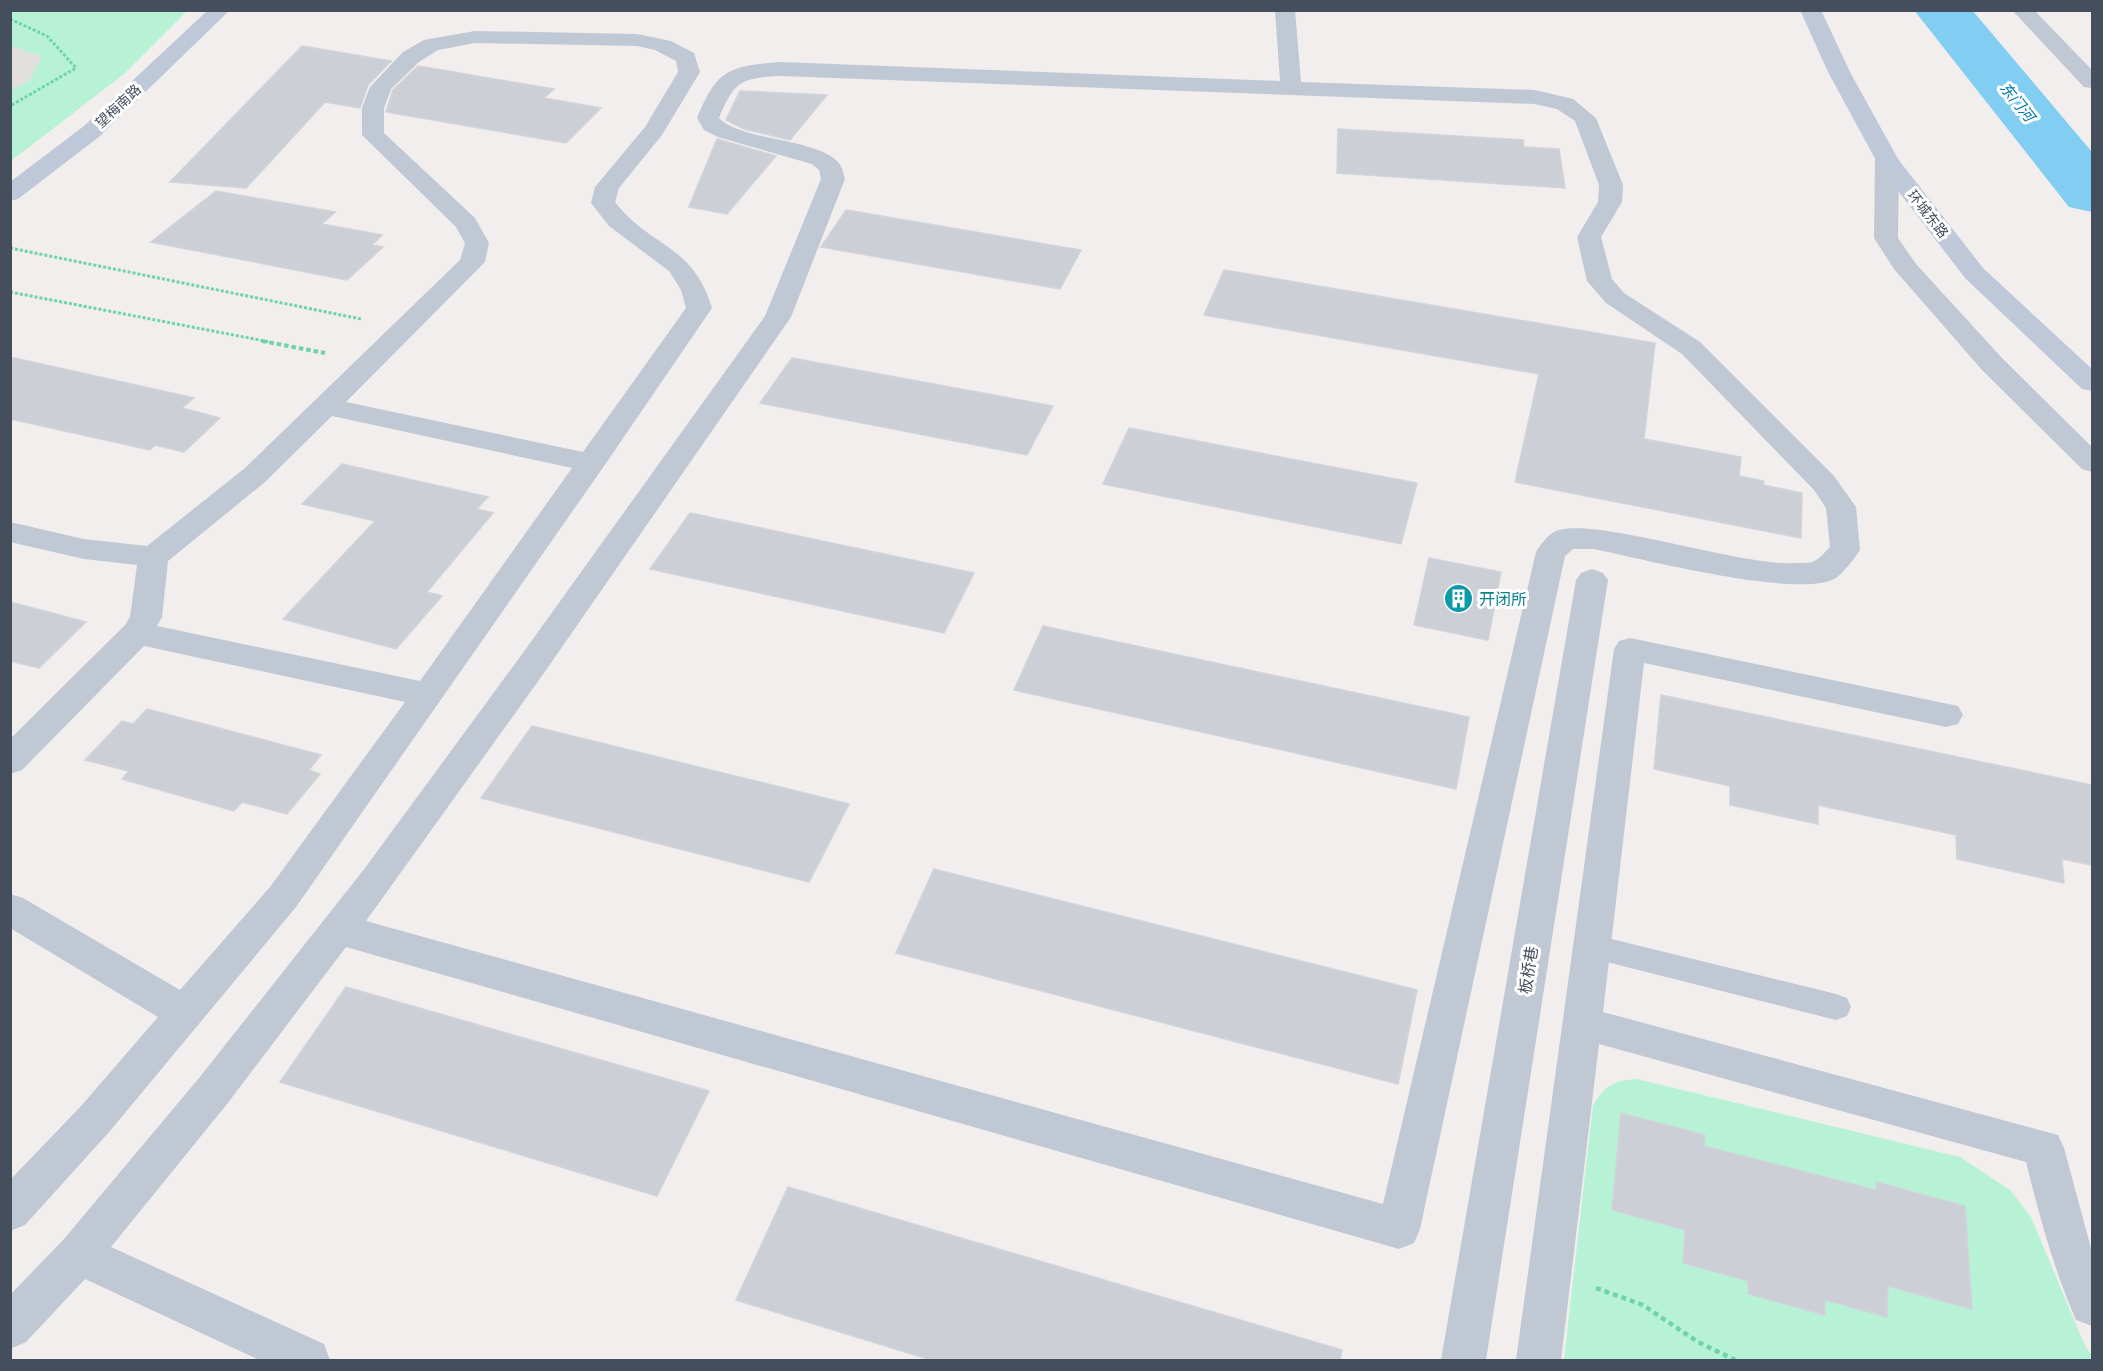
<svg xmlns="http://www.w3.org/2000/svg" width="2103" height="1371" font-family="'Nunito Sans','Noto Sans SC',sans-serif">
	<rect width="100%" height="100%" fill="#f1eeed"/>
	<path fill="#e2dfdf" d="M 11,46 L 43,56 L 30,80 L 11,90 Z"/>
	<path fill="#b8f2d6" d="M 11,10 L 187,10 L 187,11 L 124,74 L 11,161 L 11,90 L 30,80 L 42,56 L 11,46 Z
		M 1637,1079 L 1960,1157 L 2010,1190 L 2031,1217 L 2085,1346 L 2092,1355 L 2092,1360 L 1564,1360 L 1593,1105 C 1606,1085 1612,1081 1637,1079 Z"/>
	<g fill="none" stroke-linecap="round" stroke-linejoin="round">
		<path fill="#82cdf2" fill-rule="evenodd" d="M 1914,10 L 1972,10 L 2092,152 L 2092,212 L 2069,207 Z"/>
	</g>
	<path fill="#cccfd6" stroke="#d1d3da" stroke-width="1.5" d="M 302,46 L 391,61 L 368,85 L 360,108 L 325,102 L 246,188 L 170,182 Z
		M 418,66 L 554,89 L 544,98 L 601,108 L 566,143 L 386,112 L 393,90 Z
		M 740,91 L 827,95 L 790,140 L 744,129 L 726,120 Z
		M 1338,129 L 1523,140 L 1524,147 L 1559,149 L 1565,188 L 1337,173 Z
		M 717,139 L 776,156 L 727,214 L 689,207 Z
		M 216,191 L 335,212 L 322,224 L 382,235 L 372,245 L 383,247 L 347,280 L 151,242 Z
		M 846,210 L 1081,250 L 1060,289 L 821,247 Z
		M 1224,270 L 1655,343 L 1644,439 L 1741,457 L 1739,476 L 1764,481 L 1763,485 L 1802,493 L 1801,538 L 1515,482 L 1539,374 L 1204,315 Z
		M 10,357 L 194,398 L 182,408 L 220,418 L 184,452 L 155,445 L 150,450 L 10,419 Z
		M 792,358 L 1053,406 L 1027,455 L 760,403 Z
		M 1129,428 L 1417,483 L 1401,544 L 1103,484 Z
		M 342,464 L 488,497 L 477,509 L 493,513 L 427,592 L 442,596 L 396,649 L 283,619 L 375,521 L 302,504 Z
		M 690,513 L 974,573 L 944,633 L 650,569 Z
		M 1429,558 L 1501,572 L 1488,640 L 1414,625 Z
		M 10,602 L 86,622 L 39,668 L 10,661 Z
		M 1043,626 L 1469,717 L 1456,789 L 1014,690 Z
		M 1661,695 L 2092,785 L 2092,865 L 2062,859 L 2064,883 L 1957,859 L 1956,835 L 1818,805 L 1818,824 L 1730,805 L 1730,786 L 1654,769 Z
		M 147,709 L 321,755 L 309,770 L 320,774 L 287,814 L 242,802 L 234,811 L 122,779 L 129,771 L 85,760 L 122,721 L 133,724 Z
		M 532,726 L 849,804 L 809,882 L 481,798 Z
		M 934,869 L 1417,990 L 1398,1084 L 896,953 Z
		M 346,987 L 709,1091 L 657,1196 L 280,1082 Z
		M 1621,1113 L 1705,1135 L 1704,1146 L 1876,1190 L 1876,1182 L 1965,1206 L 1972,1309 L 1888,1286 L 1887,1317 L 1825,1300 L 1825,1315 L 1748,1294 L 1748,1281 L 1683,1263 L 1685,1230 L 1612,1210 Z
		M 788,1187 L 1342,1350 L 1340,1360 L 931,1360 L 736,1300 Z"/>
	<g fill="none" stroke-linecap="round" stroke-linejoin="round">
		<path stroke="#6ed3ad" stroke-width="3" stroke-dasharray="3 2" stroke-linecap="butt" d="M 10,19 L 47,36 L 76,68 L 10,106
			M 10,248 L 361,319
			M 10,292 L 270,342"/>
		<path stroke="#6ed3ad" stroke-width="4" stroke-dasharray="4.5 3" stroke-linecap="butt" d="M 262,341 L 325,353"/>
		<path stroke="#6ed3ad" stroke-width="4.5" stroke-dasharray="5 4" stroke-linecap="butt" d="M 1596,1288 L 1643,1305 L 1698,1342 L 1735,1360"/>
		<path fill="#c0c8d4" fill-rule="evenodd" d="M 1591,934 L 1836,994 L 1847,998 L 1851,1007 L 1847,1016 L 1836,1020 L 1591,958 L 1581,954 L 1576,946 L 1581,938 Z"/>
		<path fill="#c0c8d4" fill-rule="evenodd" d="M 1275,10 L 1295,10 L 1301,82 L 1535,90 L 1573,99 L 1596,118 L 1623,185 L 1622,202 L 1601,237 L 1612,279 L 1624,293 L 1700,342 L 1834,476 L 1856,507 L 1860,550 C 1854,559 1845,571 1836,578 C 1802,600 1638,558 1594,549 L 1573,549 L 1565,556 L 1420,1229 L 1414,1243 L 1399,1249 L 346,947 L 227,1104 L 111,1247 L 324,1344 L 330,1360 L 259,1360 L 85,1279 L 26,1342 L 10,1349 L 10,1295 L 64,1239 L 199,1078 L 365,868 L 520,657 L 765,316 L 821,179 L 819,170 L 812,164 L 718,137 L 704,130 L 697,118 C 717,69 729,66 780,62 L 1280,81 ZM 780,76 L 1535,104 L 1557,109 L 1575,121 L 1599,185 L 1598,202 L 1577,237 L 1587,281 L 1606,303 L 1682,354 L 1814,490 L 1826,508 L 1830,547 C 1826,551 1821,557 1816,560 C 1811,564 1800,563 1794,563 C 1742,567 1587,514 1554,532 C 1547,536 1540,545 1536,552 L 1383,1204 L 366,921 L 544,673 L 791,317 L 845,179 C 843,173 842,166 838,162 C 815,138 741,141 719,118 C 734,81 741,78 780,76 Z
			M 2012,10 L 2034,10 L 2092,70 L 2092,88 L 2084,87 Z
			M 475,31 L 637,34 L 671,41 L 694,53 L 700,72 L 662,135 L 619,188 L 615,202 C 651,248 693,244 712,308 L 602,469 L 296,907 L 110,1131 L 25,1225 L 10,1231 L 10,1180 L 82,1105 L 158,1017 L 10,928 L 10,894 L 23,898 L 180,990 L 270,887 L 405,702 L 144,646 L 22,770 L 10,774 L 10,739 L 125,625 L 130,617 L 137,565 L 84,559 L 10,542 L 10,522 L 84,539 L 147,546 L 245,468 L 460,260 L 465,243 L 456,227 L 362,135 L 362,108 L 370,87 L 403,52 L 424,40 ZM 475,43 L 637,46 L 655,50 L 676,61 L 678,72 L 645,127 L 595,187 L 591,203 L 609,226 L 669,271 L 681,290 L 686,308 L 583,452 L 346,402 L 485,262 L 489,243 L 475,218 L 384,133 L 384,108 L 391,89 L 419,62 L 438,50 ZM 332,416 L 572,468 L 420,681 L 157,626 L 162,617 L 168,561 L 265,482 Z
			M 1887,154 L 1895,156 L 1899,161 L 1898,238 L 1916,264 L 2002,358 L 2092,447 L 2092,472 L 2082,469 L 1982,370 L 1894,269 L 1874,238 L 1875,161 L 1879,156 Z
			M 1592,569 L 1603,573 L 1608,580 L 1486,1360 L 1441,1360 L 1576,580 L 1581,573 Z
			M 1630,638 L 1958,706 L 1963,715 L 1958,724 L 1946,727 L 1644,663 L 1603,1012 L 2058,1135 L 2064,1148 L 2092,1252 L 2092,1326 L 2076,1320 C 2053,1267 2040,1218 2026,1162 L 1599,1044 L 1561,1360 L 1516,1360 L 1614,649 L 1619,641 Z"/>
		<path fill="#bfc8d9" fill-rule="evenodd" d="M 208,10 L 230,10 L 100,136 L 18,199 L 10,201 L 10,182 L 84,126 Z
			M 1800,10 L 1821,10 L 1850,72 L 1898,159 L 1983,268 L 2092,369 L 2092,391 L 2082,389 L 1965,278 L 1879,166 L 1828,72 Z"/>
	</g>
	<defs>
		<symbol id="building-disc" viewBox="-11 -11 22 22"><circle r="9.5" fill="#0f9aa8" stroke="#fff"/><path d="M-4-6H4V6H1V3H-1V6H-4ZM-2.5-4.3h1.7v1.8h-1.7ZM.8-4.3h1.7v1.8H.8ZM-2.5-1h1.7V.8h-1.7ZM.8-1h1.7V.8H.8Z" fill="#fff"/></symbol>
	</defs>
	<g fill-rule="evenodd">
		<use href="#building-disc" x="1442" y="582" width="33" height="33"/>
	</g>
	<g text-anchor="middle" stroke-width="6" stroke-linejoin="round" paint-order="stroke">
		<g font-size="14" fill="#454e5d" stroke="#fff">
			<text transform="translate(118 106) rotate(-43)" y="5">望梅南路</text>
			<text transform="translate(1928 214) rotate(52)" y="5">环城东路</text>
		</g>
		<g font-size="15" font-style="italic" fill="#0177b3" stroke="#fff">
			<text transform="translate(2017 102) rotate(51)" y="5">东门河</text>
		</g>
		<g font-size="16" fill="#0d838f" stroke="#fff" text-anchor="start">
			<text x="1479" y="605">开闭所</text>
		</g>
		<g font-size="16" fill="#454e5d" stroke="#fff">
			<text transform="translate(1528 970) rotate(-81)" y="6">板桥巷</text>
		</g>
	</g>
	<rect width="2103" height="1371" fill="none" stroke="#454e5d" stroke-width="24"/>
</svg>
